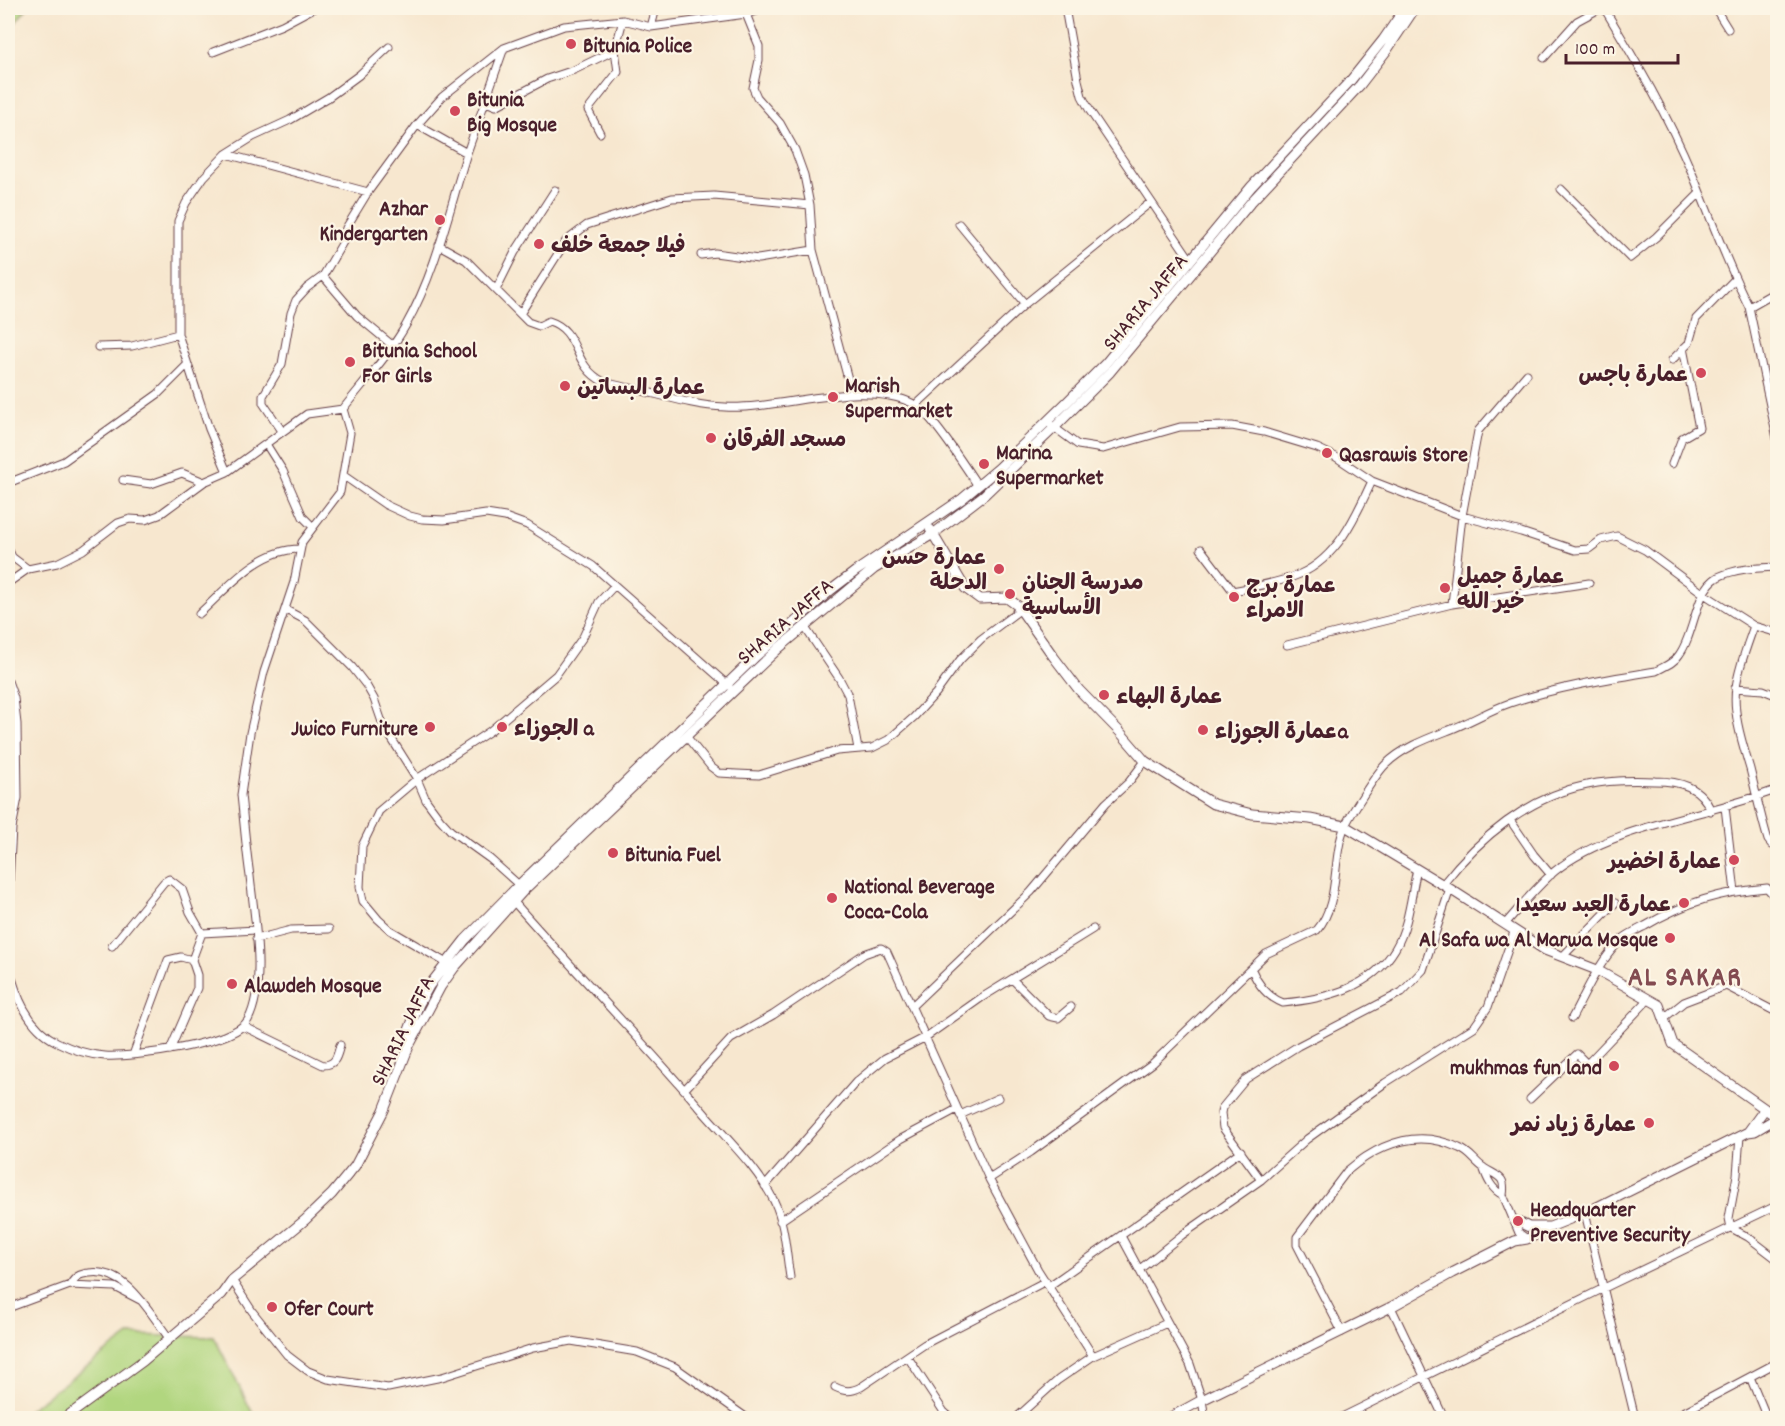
<svg xmlns="http://www.w3.org/2000/svg" width="1785" height="1426" font-family="Dekko,'Playpen Sans Arabic',sans-serif">
	<rect width="100%" height="100%" fill="#fcf5e5"/>
	<filter id="ink" filterUnits="userSpaceOnUse"><feTurbulence type="fractalNoise" baseFrequency=".0167" numOctaves="2"/><feDisplacementMap in="SourceGraphic" scale="12" xChannelSelector="R" yChannelSelector="G"/><feConvolveMatrix kernelMatrix="1 2 1 2 8 2 1 2 1" color-interpolation-filters="sRGB"/></filter>
	<filter id="wash" filterUnits="userSpaceOnUse"><feTurbulence type="fractalNoise" baseFrequency=".008" numOctaves="4" result="noise"/><feDisplacementMap in="SourceGraphic" scale="24" xChannelSelector="R" yChannelSelector="G"/><feGaussianBlur stdDeviation="1.35" result="paint"/><feColorMatrix in="noise" values="0 0 0 0 0 0 0 0 0 0 0 0 0 0 0 0 0 1.4 0 .05"/><feComposite in="paint" operator="in"/></filter>
	<g filter="url(#wash)">
		<rect width="100%" height="100%" fill="#f7e7cf"/>
		<path fill="#b1d67f" stroke="#7e7a55" stroke-width="1.5" d="M 8,8 L 27,8 L 8,32 Z
			M 129,1335 L 214,1337 L 255,1418 L 18,1418 Z"/>
	</g>
	<g filter="url(#ink)">
		<g fill="none" stroke-linecap="round" stroke-linejoin="round">
			<defs>
				<path id="street" d="M 1065,8 L 1078,80 L 1082,96 L 1090,111 L 1190,259
					M 1604,8 C 1636,61 1668,116 1692,173 C 1711,218 1727,264 1749,307
					M 1715,8 L 1728,29
					M 746,14 L 759,46 L 759,60 L 753,88 L 757,97 L 780,123 L 795,150 L 804,175 L 810,205 L 813,250 L 852,394
					M 651,27 L 656,8
					M 213,52 L 282,25 L 314,8
					M 1544,58 L 1577,21 L 1601,8
					M 486,102 L 496,106 L 547,79 L 574,70 L 615,50
					M 600,133 L 588,110 L 618,72 L 615,50 L 623,20
					M 467,153 L 504,48
					M 226,154 L 368,192
					M 1561,189 L 1630,258 L 1656,237 L 1700,193
					M 959,224 L 1025,304
					M 439,245 L 466,260 L 528,322 L 539,326 L 549,321 C 581,331 571,366 604,382 C 615,385 625,387 635,389 C 665,396 694,406 725,407 C 781,410 863,378 914,404 C 930,412 966,468 978,486
					M 701,255 L 715,253 L 758,259 L 813,250
					M 323,276 L 357,316 L 392,345
					M 1778,285 L 1770,295 L 1749,307 L 1778,443
					M 496,290 L 515,252 L 555,190
					M 520,314 L 566,241 L 587,225 L 672,198 L 714,196 L 810,205
					M 98,347 L 132,346 L 178,334
					M 1672,360 L 1689,343 L 1696,319 L 1735,279
					M 916,405 L 1025,304 L 1151,202
					M 1051,425 L 1078,445 L 1103,449 L 1180,427 L 1232,426 L 1264,432 L 1317,448 L 1336,457 L 1372,481 L 1462,516 L 1521,532 L 1575,550 L 1589,549 L 1601,540 L 1617,536 L 1645,550 L 1704,594 L 1754,626
					M 282,431 L 263,403 L 263,396 L 282,364 L 291,313 L 296,300 L 307,288 L 323,276 L 343,242 L 346,228 L 368,192 L 417,125 L 442,97 L 504,48 L 564,26 L 623,20 L 651,27 L 746,14 L 768,8
					M 266,444 L 283,471 L 303,517 L 313,527
					M 1672,464 L 1682,438 L 1699,428 L 1683,348
					M 227,472 L 209,429 L 178,334 L 178,221 L 186,203 L 204,177 L 226,154 L 253,137 L 290,120 L 329,97 L 359,75 L 389,47
					M 344,476 L 386,505 L 410,516 L 422,519 L 444,520 L 486,514 L 505,517 L 527,525 L 593,566 L 729,686
					M 123,480 L 151,484 L 182,473 L 204,482
					M 8,483 L 64,461 L 158,394 L 187,365
					M 8,548 L 12,557 L 28,569
					M 1201,549 L 1233,591 C 1255,586 1280,583 1300,574 C 1338,557 1356,516 1372,481
					M 8,583 L 28,569 L 57,563 L 83,550 L 118,523 L 130,519 L 145,520 L 159,515 L 204,482 L 227,472 L 307,414 L 343,409 C 364,382 389,355 406,325 C 436,272 449,210 467,153 L 417,125
					M 1452,604 L 1462,516 L 1478,431 L 1527,374
					M 286,610 L 305,620 L 352,667 L 366,685 L 374,699 L 383,725 L 417,779 L 426,800 L 440,819 L 451,831 L 490,859 L 519,885
					M 199,614 C 227,589 258,549 300,549
					M 804,626 L 839,678 L 848,695 L 858,749
					M 1778,633 L 1754,626 C 1747,646 1739,666 1736,687 C 1732,713 1743,745 1750,769 C 1756,793 1761,817 1768,840 L 1772,845 L 1778,844
					M 1287,645 L 1452,604 L 1589,583
					M 8,681 L 14,698 L 17,724 L 18,798 L 12,828 L 8,901
					M 1735,688 L 1763,690 L 1778,696
					M 686,736 L 711,767 L 719,773 L 737,774 L 759,775 L 837,751 L 872,748 L 888,740 L 914,717 L 936,693 L 960,660 L 981,639 L 1021,609
					M 1725,807 L 1735,892
					M 1510,820 L 1534,855 L 1551,875
					M 1443,884 C 1479,838 1528,797 1587,785 C 1609,780 1632,780 1655,781 C 1679,781 1701,786 1711,811
					M 514,902 C 577,974 644,1042 706,1115 C 730,1142 758,1169 774,1201 C 785,1223 786,1253 790,1277
					M 1505,924 C 1521,906 1537,886 1555,871 C 1612,825 1709,816 1778,789
					M 256,939 L 291,930 L 329,929
					M 112,946 L 164,882 L 169,879 L 182,889 L 190,912 L 202,933 L 256,930
					M 1563,956 L 1615,903
					M 8,964 C 16,995 27,1027 57,1042 C 71,1049 90,1055 105,1056 C 132,1058 235,1044 248,1020 C 267,984 254,916 250,876 C 246,849 244,822 241,795 L 250,733 L 264,672 L 294,582 L 302,542 L 340,492 L 350,433 L 343,409
					M 450,965 L 390,930 L 378,919 L 363,901 L 360,887 L 362,846 L 379,811 L 417,779 L 490,731 L 556,675 L 583,637 L 599,602 L 614,586
					M 1252,970 C 1258,985 1268,997 1283,1003 C 1325,999 1372,988 1395,949 C 1409,926 1411,895 1417,869
					M 1012,979 L 1049,1016 L 1058,1018 L 1071,1007
					M 912,1006 L 1031,892 L 1106,803 L 1129,782 L 1145,761
					M 1572,1018 C 1586,992 1599,961 1621,940 C 1628,934 1637,930 1645,926 C 1686,902 1720,892 1767,888 L 1778,900
					M 1664,1018 L 1684,1002 L 1726,986 L 1778,1013
					M 243,1026 L 323,1065 C 336,1065 337,1056 340,1045
					M 170,1050 L 197,988 L 197,975 L 192,960 L 202,933
					M 133,1055 L 168,960 L 181,957 L 192,960
					M 685,1089 L 731,1039 L 773,1015 L 864,954 L 881,948 L 887,952 L 989,1179 L 1038,1270 L 1093,1356 L 1167,1323
					M 1530,1099 L 1577,1054 L 1587,1064 L 1649,999
					M 960,1115 L 998,1098
					M 1740,1136 L 1737,1175 L 1729,1218 L 1731,1228 L 1748,1237 L 1778,1260
					M 989,1179 L 1031,1152 L 1153,1063 L 1266,954 L 1317,930 C 1341,902 1331,859 1345,826 C 1350,815 1376,774 1385,765 C 1403,747 1429,738 1452,729 C 1472,721 1490,710 1510,703 C 1557,687 1608,679 1656,671 C 1665,666 1674,663 1679,655 C 1695,634 1695,590 1718,577 C 1737,568 1757,568 1778,567
					M 1261,1180 L 1223,1128 L 1221,1113 L 1222,1108 L 1246,1079 L 1298,1046 L 1402,992 L 1423,970 L 1450,889
					M 765,1186 L 856,1082 L 885,1058 L 926,1037 L 981,998 L 1093,929
					M 1503,1195 L 1519,1233 L 1527,1239
					M 1585,1213 L 1635,1418
					M 780,1221 L 901,1139 L 957,1109
					M 1121,1236 L 1190,1364 L 1202,1400 L 1205,1418
					M 1140,1269 L 1182,1235 L 1261,1180 L 1307,1139 L 1385,1083 L 1474,1027 L 1488,1007 L 1514,932
					M 232,1280 L 252,1311 L 287,1355 L 308,1371 L 328,1379 L 388,1388 L 442,1377 L 533,1348 L 571,1341 L 637,1352 L 675,1367 L 747,1418
					M 70,1285 C 75,1277 79,1274 89,1273 C 126,1267 149,1312 169,1338
					M 1049,1286 L 1241,1151
					M 1391,1307 L 1444,1418
					M 8,1308 L 70,1285 L 115,1287 L 140,1300
					M 1342,1332 L 1297,1245 L 1297,1237 L 1347,1171 C 1380,1143 1418,1128 1459,1148 C 1470,1152 1475,1162 1484,1168 C 1498,1177 1506,1176 1503,1195 C 1492,1190 1487,1179 1483,1167
					M 907,1356 L 944,1412 L 951,1418
					M 1750,1377 L 1767,1418
					M 835,1387 C 845,1392 851,1392 861,1387 L 925,1344 L 1046,1281
					M 1016,1418 L 1058,1380 L 1093,1356
					M 1340,1418 L 1602,1289 L 1778,1205
					M 1672,1418 L 1778,1362"/>
				<path id="secondary" d="M 930,529 L 965,588 L 980,599 L 1007,598 L 1018,606 L 1053,656 L 1079,690 L 1120,732 L 1145,761 L 1213,804 L 1252,814 L 1310,819 L 1345,826 L 1450,889 L 1545,950 L 1597,970 L 1659,1005 L 1673,1044 L 1778,1118
					M 409,1046 L 409,1030 L 419,1004 L 429,986 L 465,940 L 519,885 L 754,658 L 831,590 L 856,571 L 962,499 L 999,468 L 1067,402 L 1105,364 L 1251,187 L 1351,80 L 1383,40 L 1405,8
					M 1748,1132 L 1764,1110
					M 1514,1220 L 1529,1227 L 1550,1227
					M 65,1418 L 143,1361 L 222,1294 L 232,1280 L 305,1220 L 332,1194 L 355,1166 L 384,1110 L 409,1046 L 441,986 L 454,968 L 524,890 L 779,648 L 874,569 L 933,534 L 984,495 L 1054,428 L 1110,372 L 1251,202 L 1360,85 L 1387,50 L 1415,8
					M 1169,1418 L 1202,1400 L 1391,1307 L 1452,1273 L 1515,1241 L 1527,1239 L 1545,1231 L 1550,1227 L 1585,1213 L 1748,1132 L 1755,1131 L 1777,1118"/>
			</defs>
			<use href="#street" stroke="#643d44" stroke-width="9"/>
			<use href="#secondary" stroke="#643d44" stroke-width="11"/>
			<use href="#street" stroke="#fff" stroke-width="7"/>
			<use href="#secondary" stroke="#fff" stroke-width="9"/>
		</g>
	</g>
	<g fill="#d1495b" stroke="#fcf5e5" stroke-width="2">
		<circle cx="571" cy="44" r="6"/>
		<circle cx="455" cy="111" r="6"/>
		<circle cx="440" cy="220" r="6"/>
		<circle cx="539" cy="244" r="6"/>
		<circle cx="350" cy="362" r="6"/>
		<circle cx="1701" cy="373" r="6"/>
		<circle cx="565" cy="386" r="6"/>
		<circle cx="833" cy="397" r="6"/>
		<circle cx="711" cy="438" r="6"/>
		<circle cx="1327" cy="453" r="6"/>
		<circle cx="984" cy="464" r="6"/>
		<circle cx="999" cy="569" r="6"/>
		<circle cx="1445" cy="588" r="6"/>
		<circle cx="1010" cy="594" r="6"/>
		<circle cx="1234" cy="597" r="6"/>
		<circle cx="1104" cy="695" r="6"/>
		<circle cx="430" cy="727" r="6"/>
		<circle cx="502" cy="727" r="6"/>
		<circle cx="1203" cy="730" r="6"/>
		<circle cx="613" cy="853" r="6"/>
		<circle cx="1734" cy="860" r="6"/>
		<circle cx="832" cy="898" r="6"/>
		<circle cx="1684" cy="903" r="6"/>
		<circle cx="1670" cy="938" r="6"/>
		<circle cx="232" cy="984" r="6"/>
		<circle cx="1614" cy="1066" r="6"/>
		<circle cx="1649" cy="1123" r="6"/>
		<circle cx="1518" cy="1221" r="6"/>
		<circle cx="272" cy="1307" r="6"/>
	</g>
	<g text-anchor="middle" stroke-width="4.5" stroke-linejoin="round" paint-order="stroke">
		<g font-size="22" font-weight="bold" fill="#4a1f2b" stroke="#fcf5e5" text-anchor="start">
			<text x="583" y="52">Bitunia Police</text>
			<text x="467" y="106">Bitunia<tspan x="467" dy="25">Big Mosque</tspan></text>
			<text x="428" y="215" text-anchor="end">Azhar<tspan x="428" dy="25">Kindergarten</tspan></text>
			<text x="551" y="252">فيلا جمعة خلف</text>
			<text x="362" y="357">Bitunia School<tspan x="362" dy="25">For Girls</tspan></text>
			<text x="1689" y="381" text-anchor="end">عمارة باجس</text>
			<text x="845" y="392">Marish<tspan x="845" dy="25">Supermarket</tspan></text>
			<text x="577" y="394">عمارة البساتين</text>
			<text x="723" y="446">مسجد الفرقان</text>
			<text x="996" y="459">Marina<tspan x="996" dy="25">Supermarket</tspan></text>
			<text x="1339" y="461">Qasrawis Store</text>
			<text x="987" y="564" text-anchor="end">عمارة حسن<tspan x="987" dy="25">الدحلة</tspan></text>
			<text x="1457" y="583">عمارة جميل<tspan x="1457" dy="25">خير الله</tspan></text>
			<text x="1022" y="589">مدرسة الجنان<tspan x="1022" dy="25">الأساسية</tspan></text>
			<text x="1246" y="592">عمارة برج<tspan x="1246" dy="25">الامراء</tspan></text>
			<text x="1116" y="703">عمارة البهاء</text>
			<text x="418" y="735" text-anchor="end">Jwico Furniture</text>
			<text x="514" y="735">الجوزاء a</text>
			<text x="1215" y="738">عمارة الجوزاءa</text>
			<text x="625" y="861">Bitunia Fuel</text>
			<text x="1722" y="868" text-anchor="end">عمارة اخضير</text>
			<text x="844" y="893">National Beverage<tspan x="844" dy="25">Coca-Cola</tspan></text>
			<text x="1672" y="911" text-anchor="end">عمارة العبد سعيد1</text>
			<text x="1658" y="946" text-anchor="end">Al Safa wa Al Marwa Mosque</text>
			<text x="244" y="992">Alawdeh Mosque</text>
			<text x="1602" y="1074" text-anchor="end">mukhmas fun land</text>
			<text x="1637" y="1131" text-anchor="end">عمارة زياد نمر</text>
			<text x="1530" y="1216">Headquarter<tspan x="1530" dy="25">Preventive Security</tspan></text>
			<text x="284" y="1315">Ofer Court</text>
		</g>
		<g font-size="22" fill="#4a1f2b" stroke="#fcf5e5">
			<text transform="translate(1144 301) rotate(-50)" y="8">SHARIA JAFFA</text>
			<text transform="translate(784 620) rotate(-41)" y="8">SHARIA JAFFA</text>
			<text transform="translate(401 1030) rotate(-64)" y="8">SHARIA JAFFA</text>
		</g>
		<g font-size="28" font-weight="bold" letter-spacing="1.5" fill="#834b51" stroke="#fcf5e5">
			<text x="1685" y="985">AL SAKAR</text>
		</g>
	</g>
	<rect width="1785" height="1426" fill="none" stroke="#fcf5e5" stroke-width="30"/>
	<path d="M1566 54v9h112v-9" fill="none" stroke="#4a1f2b" stroke-width="3"/>
	<text x="1575" y="54" font-size="18" fill="#4a1f2b" stroke="#fcf5e5" stroke-width="4.5" paint-order="stroke">100 m</text>
</svg>
